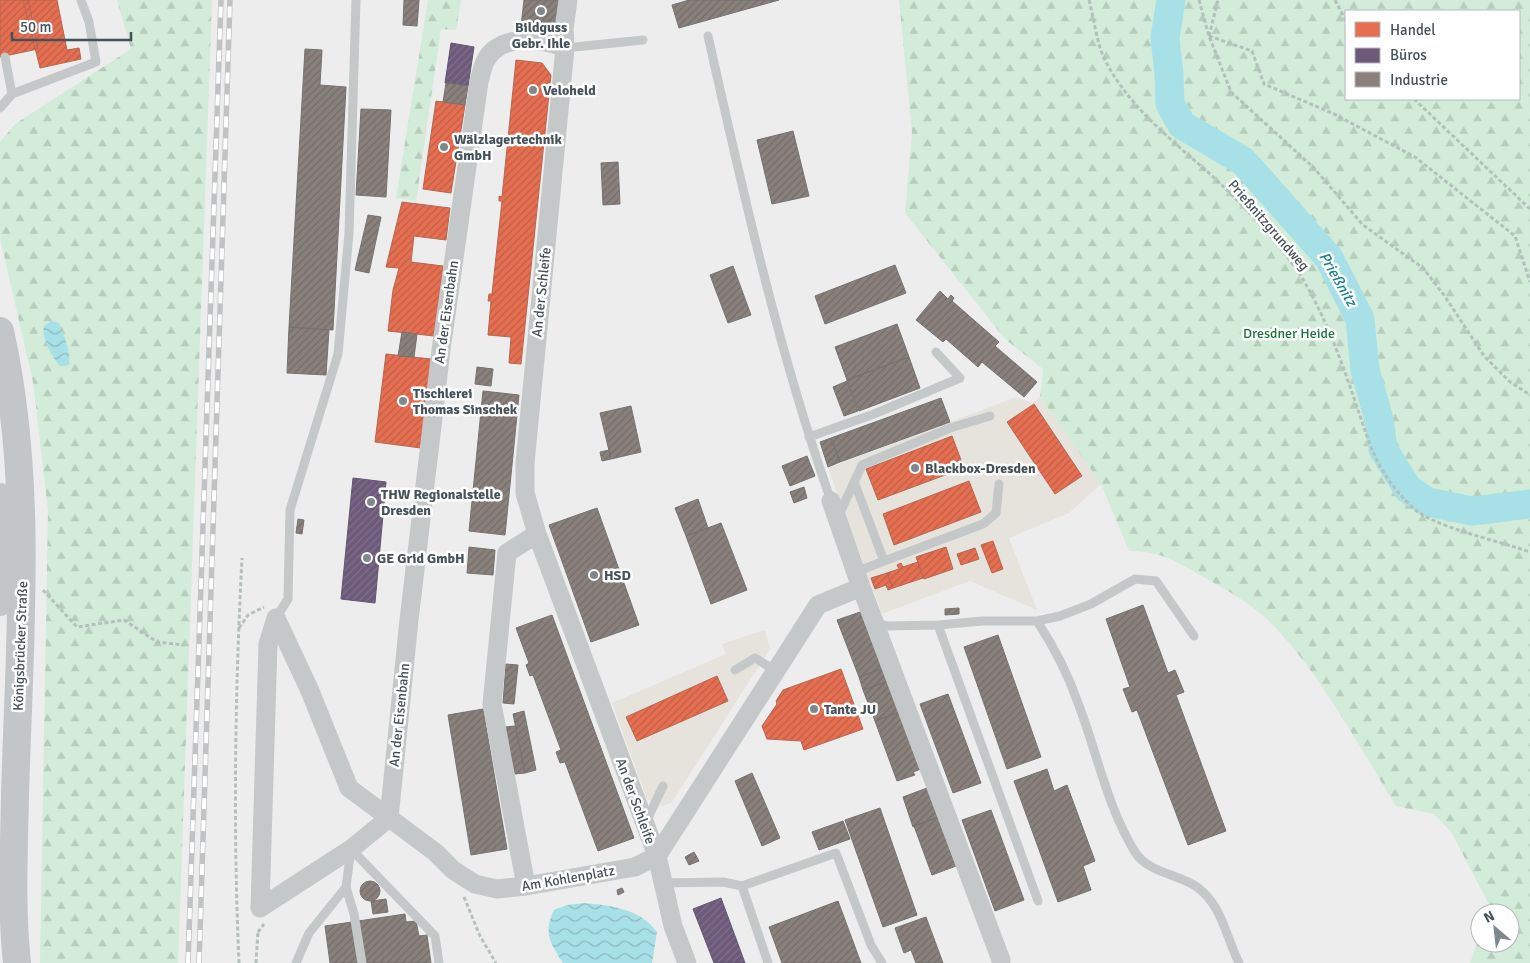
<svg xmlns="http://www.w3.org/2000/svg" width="1530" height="963" font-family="Signika,sans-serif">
	<defs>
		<pattern id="forest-firs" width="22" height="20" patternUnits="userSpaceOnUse" patternTransform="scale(1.25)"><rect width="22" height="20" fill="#d2ecd9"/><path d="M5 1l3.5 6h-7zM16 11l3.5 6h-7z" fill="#b6ccbc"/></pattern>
		<pattern id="water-waves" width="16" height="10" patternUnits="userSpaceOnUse" patternTransform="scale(1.25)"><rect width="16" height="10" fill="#a8e0e7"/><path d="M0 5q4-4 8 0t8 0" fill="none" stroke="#8bb8be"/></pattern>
		<pattern id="shops-hatch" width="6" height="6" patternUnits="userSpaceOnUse" patternTransform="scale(1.25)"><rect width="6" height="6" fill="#e76f51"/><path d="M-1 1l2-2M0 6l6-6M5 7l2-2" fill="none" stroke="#bd5e46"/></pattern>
		<pattern id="offices-hatch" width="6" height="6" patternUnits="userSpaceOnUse" patternTransform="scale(1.25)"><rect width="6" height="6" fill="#6d597a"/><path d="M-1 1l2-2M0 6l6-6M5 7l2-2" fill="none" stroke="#7f708b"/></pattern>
		<pattern id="industry-hatch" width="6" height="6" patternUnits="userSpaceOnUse" patternTransform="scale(1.25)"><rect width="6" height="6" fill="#8a817c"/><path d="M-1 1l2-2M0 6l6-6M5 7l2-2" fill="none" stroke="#736c68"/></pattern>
	</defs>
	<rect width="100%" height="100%" fill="#ededed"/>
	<path fill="#e6e3dc" d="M 1016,397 L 1032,403 L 1040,397 L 1101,484 L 1069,513 L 1009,538 L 1037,610 L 970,581 L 882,614 L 828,468 Z
		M 765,630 L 770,649 L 672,802 L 663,806 L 647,799 L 612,703 L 726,654 L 722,644 Z"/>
	<path fill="url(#forest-firs)" fill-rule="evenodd" d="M 117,0 L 212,0 L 178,963 L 40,963 L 48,510 L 33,382 L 0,238 L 0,142 L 15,124 L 131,49 Z
		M 428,0 L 461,0 L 456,30 L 441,29 L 416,201 L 396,198 Z
		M 899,0 L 1530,0 L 1530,963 L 1470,963 L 1480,935 L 1480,943 L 1510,943 L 1510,913 L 1488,913 L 1490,907 L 1452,833 L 1434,814 L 1396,806 C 1357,743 1321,674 1269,621 C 1249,602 1223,588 1200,575 C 1174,560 1159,551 1129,551 L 1101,484 L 1040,397 L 1043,369 L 1005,339 L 905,213 L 912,132 ZM 1519,11 L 1519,99 L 1346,99 L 1346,11 Z"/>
	<path fill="url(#water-waves)" d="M 51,321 L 59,323 C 64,336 71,351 69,365 L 60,366 C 52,357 41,337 44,326 Z
		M 584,903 C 610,905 641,909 657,932 L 652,963 L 563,963 C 550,943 543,933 554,910 L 567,905 Z"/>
	<path fill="url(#shops-hatch)" stroke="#b66653" d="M 0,0 L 28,0 L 38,49 L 0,57 Z
		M 23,0 L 57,0 L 67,50 L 79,48 L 81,59 L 40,68 Z
		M 516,60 L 542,63 L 551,75 L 521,364 L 509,363 L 511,337 L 488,335 L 491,301 L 488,301 L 489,294 L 492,294 L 502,201 L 499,201 L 499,196 L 502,197 Z
		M 436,101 L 465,105 L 451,193 L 423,189 Z
		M 402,202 L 450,208 L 446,240 L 414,236 L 411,262 L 443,266 L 434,336 L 388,331 L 393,290 L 399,268 L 386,267 Z
		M 386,354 L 431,359 L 421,448 L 375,442 Z
		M 1034,404 L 1082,476 L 1055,494 L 1007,422 Z
		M 952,436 L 964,468 L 878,500 L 866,469 Z
		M 969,481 L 981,512 L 894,545 L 883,514 Z
		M 993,541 L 1003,569 L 992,573 L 981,545 Z
		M 946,547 L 953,569 L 924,579 L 916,557 Z
		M 975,548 L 979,559 L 961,565 L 957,554 Z
		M 918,562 L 923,578 L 893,588 L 887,573 L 899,569 L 897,565 L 901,563 L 903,567 Z
		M 887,573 L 893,588 L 888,590 L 886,585 L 875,589 L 871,578 Z
		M 841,669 L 863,729 L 804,750 L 801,741 L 767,739 L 762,726 L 777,704 L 776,701 L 783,690 Z
		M 717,676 L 728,701 L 637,741 L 626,717 Z"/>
	<path fill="url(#offices-hatch)" stroke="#615770" d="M 451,43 L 474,47 L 468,86 L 445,83 Z
		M 353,478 L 386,482 L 375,603 L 341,599 Z
		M 721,898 L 745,963 L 714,963 L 693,909 Z"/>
	<path fill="url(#industry-hatch)" stroke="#757371" d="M 404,0 L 419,0 L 417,26 L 403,25 Z
		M 524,0 L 560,0 L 558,22 L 550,29 L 521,26 Z
		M 689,0 L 779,0 L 679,28 L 672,5 Z
		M 305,49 L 322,50 L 320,85 L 346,87 L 333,330 L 289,327 Z
		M 446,83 L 468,86 L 465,105 L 443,102 Z
		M 361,109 L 391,110 L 386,197 L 356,195 Z
		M 793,131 L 809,196 L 772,204 L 757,140 Z
		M 618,162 L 620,204 L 603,205 L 601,163 Z
		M 368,215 L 381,217 L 369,273 L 355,270 Z
		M 895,265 L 906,293 L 825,324 L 815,296 Z
		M 733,266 L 751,315 L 728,323 L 710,275 Z
		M 940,291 L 948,299 L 951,295 L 954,298 L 952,301 L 999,342 L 995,346 L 1037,382 L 1024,397 L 982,362 L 978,367 L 946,339 L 943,342 L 916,320 Z
		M 897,324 L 909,357 L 847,380 L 835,347 Z
		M 289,327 L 329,330 L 326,375 L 287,373 Z
		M 402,332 L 417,334 L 414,357 L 398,356 Z
		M 909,357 L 920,388 L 859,411 L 847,380 Z
		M 477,367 L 493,369 L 491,386 L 475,384 Z
		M 847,381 L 858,411 L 844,416 L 833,387 Z
		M 483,391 L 519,395 L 505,535 L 469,531 Z
		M 941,398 L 950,422 L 840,462 L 831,438 Z
		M 631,406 L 641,452 L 611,459 L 600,413 Z
		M 831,438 L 840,462 L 828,467 L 820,442 Z
		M 609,450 L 611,459 L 602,461 L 600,452 Z
		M 807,456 L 815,476 L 790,486 L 782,466 Z
		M 804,487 L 807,498 L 794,503 L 790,492 Z
		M 698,499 L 708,528 L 686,536 L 675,508 Z
		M 597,508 L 639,625 L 591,642 L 549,525 Z
		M 298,519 L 304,520 L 302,534 L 296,533 Z
		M 721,523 L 747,590 L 711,604 L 686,536 Z
		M 469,547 L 495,550 L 493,575 L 467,573 Z
		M 1143,605 L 1168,673 L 1175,670 L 1184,692 L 1176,695 L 1226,831 L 1188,845 L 1137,710 L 1132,712 L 1123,689 L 1130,687 L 1106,619 Z
		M 959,608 L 959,614 L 945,615 L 945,609 Z
		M 863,611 L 884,668 L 859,677 L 837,620 Z
		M 552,615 L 634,838 L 598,851 L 565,762 L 560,763 L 556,752 L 561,750 L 533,675 L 530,676 L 526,665 L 529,663 L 516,628 Z
		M 998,635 L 1041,757 L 1007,769 L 964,647 Z
		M 506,664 L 518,665 L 514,704 L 503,703 Z
		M 884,668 L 889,681 L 863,690 L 859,677 Z
		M 889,681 L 900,712 L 875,721 L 863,690 Z
		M 948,694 L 981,783 L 953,793 L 920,704 Z
		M 483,709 L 507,849 L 471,855 L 448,715 Z
		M 524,711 L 536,770 L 525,773 L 513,714 Z
		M 900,712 L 921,769 L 913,772 L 915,775 L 897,781 L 875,721 Z
		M 515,726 L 525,773 L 515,774 L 505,727 Z
		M 1047,769 L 1054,791 L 1067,785 L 1095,861 L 1083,866 L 1091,890 L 1058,902 L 1014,781 Z
		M 752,773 L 780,838 L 762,846 L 735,781 Z
		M 927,788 L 939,817 L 913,827 L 903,797 Z
		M 880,808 L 917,915 L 883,927 L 845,820 Z
		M 991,810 L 1024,900 L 995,911 L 962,820 Z
		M 938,817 L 956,866 L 932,875 L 914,826 Z
		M 843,821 L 850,839 L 819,850 L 812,832 Z
		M 694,852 L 699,861 L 689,865 L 685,857 Z
		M360 891a10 10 0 1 1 20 0a10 10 0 1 1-20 0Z
		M 622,888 L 624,892 L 618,895 L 617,890 Z
		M 386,899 L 388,912 L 373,914 L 371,901 Z
		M 838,901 L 861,963 L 782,963 L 769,927 Z
		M 405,914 L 406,922 L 416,921 L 419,936 L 427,935 L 431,963 L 330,963 L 325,926 Z
		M 926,917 L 943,963 L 916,963 L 911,950 L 904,953 L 895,928 Z"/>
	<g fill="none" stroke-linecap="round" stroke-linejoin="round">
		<path stroke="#a8e0e7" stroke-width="29" d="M 1171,0 L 1165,38 L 1169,74 L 1170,104 L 1182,125 L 1243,161 L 1329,258 L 1360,319 L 1365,370 L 1379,419 L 1383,449 L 1408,489 L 1428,502 L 1472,511 L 1530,504"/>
		<path stroke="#b4c0bb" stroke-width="3" stroke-dasharray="4 2.5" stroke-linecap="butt" d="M 1089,0 C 1094,18 1097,46 1106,62 C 1131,109 1172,140 1211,175 C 1238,199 1279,243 1299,273 C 1324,313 1340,357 1355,401 C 1371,447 1375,470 1411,506 C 1431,527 1500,541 1530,552
			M 1199,0 L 1209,36 L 1231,92 L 1314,168 L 1363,225 L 1423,268 L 1444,295 L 1484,356 L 1509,381 L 1530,395
			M 1335,0 L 1346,21
			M 1209,36 L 1252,51 L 1264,84 L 1334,114 L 1415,157 L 1515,236 L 1530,282
			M 1209,36 L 1218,0
			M 1414,99 L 1530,209
			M 43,590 L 77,627 L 124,620 L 157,642 L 183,645
			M 239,628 L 248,615 L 264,607
			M 464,897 L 480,936 L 496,963
			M 258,932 L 264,924
			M 239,963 C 233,828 235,693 242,558
			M 256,963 L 258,931"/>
		<path stroke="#c4c8c9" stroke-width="9" d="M 708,36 C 743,192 778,350 831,501
			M 565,48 L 643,40
			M 12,94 L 96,62 L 89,22 L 81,0
			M 0,108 L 12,94 L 5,57
			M 809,437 L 874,414 L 960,378 L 936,352
			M 855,484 L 884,561 L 856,572
			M 838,517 L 862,465 L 950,428 L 990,416
			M 884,561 L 983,524 L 996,513 L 999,484
			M 276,618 L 288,599 L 290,510 L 338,354 L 349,233 L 356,0
			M 1037,621 C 1054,647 1068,674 1078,703 C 1097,752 1107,807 1135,852 C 1148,873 1179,874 1197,887 C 1222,905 1226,937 1239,963
			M 876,623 L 887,626 L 938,625 L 982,621 L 1037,621 L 1060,616 L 1091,604 L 1135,579 L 1156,581 L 1194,636
			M 938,625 L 1038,901
			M 735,670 L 755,658 L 776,671
			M 646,822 L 663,786
			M 351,849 L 435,936 L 439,963
			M 662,883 L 723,882 L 742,886 L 836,853 L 871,945 L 882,963
			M 742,886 L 768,963
			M 346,887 L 354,914 L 362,963
			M 296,963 L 309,933 L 346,887 L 351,849"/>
		<path stroke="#c4c8c9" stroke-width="19" d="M 568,0 L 564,29 L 565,48 L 525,463 L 525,493 L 537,534 L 657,856 L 673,926 L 687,963
			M 831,501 L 861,587 L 1001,960
			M 657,856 L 818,605 L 861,587
			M 526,886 L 492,704 L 507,553 L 537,534
			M 260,908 L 351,849 L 389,818 L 409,620 L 441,350 L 479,82 C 482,70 484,58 494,50 C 512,35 546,40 565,48
			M 260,908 L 268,644 L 276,618 L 310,691 L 349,788 L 435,852 L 453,870 L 475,884 L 497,889 L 526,886 L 635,867 L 657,856"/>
		<path stroke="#c2c6c8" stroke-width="28" d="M 0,331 C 34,484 19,641 15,797 C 14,852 11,908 17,963
			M 0,497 L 0,602"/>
		<defs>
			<path id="rail" d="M 188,963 L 221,0
				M 199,963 L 230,0"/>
		</defs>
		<use href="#rail" stroke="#c0c2c4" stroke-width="5.5"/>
		<use href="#rail" stroke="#fff" stroke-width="4" stroke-dasharray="11" stroke-linecap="butt"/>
	</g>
	<g fill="#80888c" stroke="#fff" stroke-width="2">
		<circle cx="541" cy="11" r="5"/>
		<circle cx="533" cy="90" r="5"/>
		<circle cx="444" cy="147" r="5"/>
		<circle cx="403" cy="401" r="5"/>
		<circle cx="915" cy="468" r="5"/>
		<circle cx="371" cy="502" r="5"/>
		<circle cx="367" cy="558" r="5"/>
		<circle cx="594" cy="575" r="5"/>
		<circle cx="814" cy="709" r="5"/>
	</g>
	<g text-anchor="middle" stroke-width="5" stroke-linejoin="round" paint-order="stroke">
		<g font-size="14" font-weight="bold" fill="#455158" stroke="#fff" text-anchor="start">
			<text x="541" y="32" text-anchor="middle">Bildguss<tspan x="541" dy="16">Gebr. Ihle</tspan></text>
			<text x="543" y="95">Veloheld</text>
			<text x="454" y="144">Wälzlagertechnik<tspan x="454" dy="16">GmbH</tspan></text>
			<text x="413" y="398">Tischlerei<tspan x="413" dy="16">Thomas Sinschek</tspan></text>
			<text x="925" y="473">Blackbox-Dresden</text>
			<text x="381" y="499">THW Regionalstelle<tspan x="381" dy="16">Dresden</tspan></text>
			<text x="377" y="563">GE Grid GmbH</text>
			<text x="604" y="580">HSD</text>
			<text x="824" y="714">Tante JU</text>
		</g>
		<g font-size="14" fill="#455158" stroke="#fff">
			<text transform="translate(1269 225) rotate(49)" y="5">Prießnitzgrundweg</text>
			<text transform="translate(541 292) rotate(-84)" y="5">An der Schleife</text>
			<text transform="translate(446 312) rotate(-82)" y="5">An der Eisenbahn</text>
			<text transform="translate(20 646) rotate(-88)" y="5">Königsbrücker Straße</text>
			<text transform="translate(399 715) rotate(-84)" y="5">An der Eisenbahn</text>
			<text transform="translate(636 801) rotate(70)" y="5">An der Schleife</text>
			<text transform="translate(568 878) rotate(-10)" y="5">Am Kohlenplatz</text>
		</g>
		<g font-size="14" fill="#1c733f" stroke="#fff">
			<text x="1289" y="338">Dresdner Heide</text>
		</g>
		<g font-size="15" font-style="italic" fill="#15808d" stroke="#fff">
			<text transform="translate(1338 279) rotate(60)" y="5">Prießnitz</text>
		</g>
	</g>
	<rect x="1345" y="10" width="175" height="90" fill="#ffffff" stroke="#b5b9bc"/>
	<rect x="1355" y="22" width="25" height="15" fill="#e76f51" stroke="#b5b9bc"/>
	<text x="1390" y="35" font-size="15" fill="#455158">Handel</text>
	<rect x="1355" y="48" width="25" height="15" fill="#6d597a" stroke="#b5b9bc"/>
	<text x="1390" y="60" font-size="15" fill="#455158">Büros</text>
	<rect x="1355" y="72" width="25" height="15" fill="#8a817c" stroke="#b5b9bc"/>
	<text x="1390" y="85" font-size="15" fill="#455158">Industrie</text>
	<g transform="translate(1495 928) rotate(332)"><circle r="24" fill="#ffffff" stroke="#b5b9bc"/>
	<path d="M0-4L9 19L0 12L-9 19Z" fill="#80888c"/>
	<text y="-8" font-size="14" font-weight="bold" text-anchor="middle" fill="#455158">N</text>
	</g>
	<path d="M12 32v8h119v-8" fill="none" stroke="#455158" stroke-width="2.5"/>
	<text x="20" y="32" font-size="15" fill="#455158" stroke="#ffffff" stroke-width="4" paint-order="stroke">50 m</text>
</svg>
